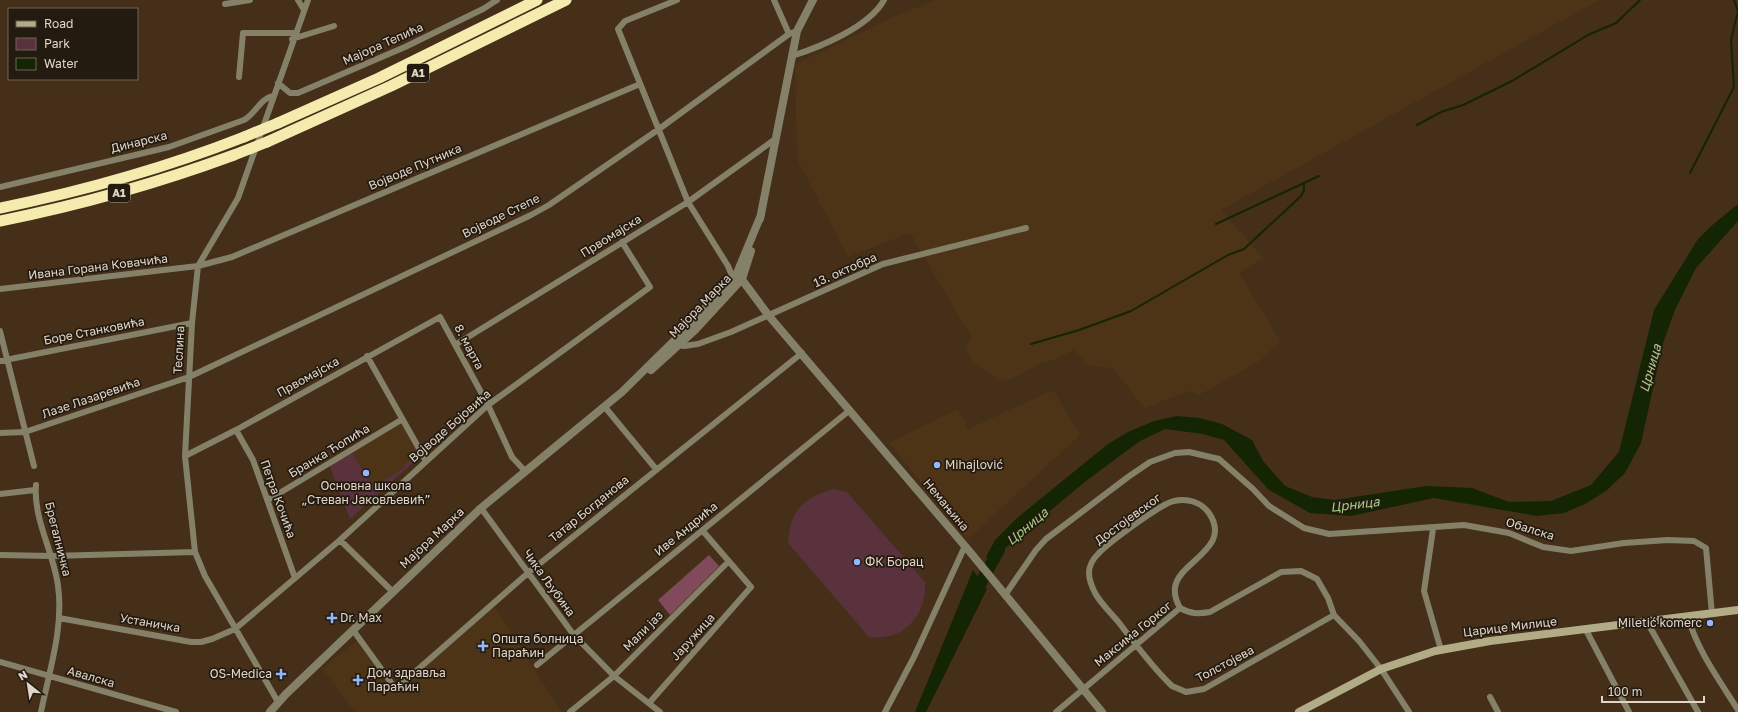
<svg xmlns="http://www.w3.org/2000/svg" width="1738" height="712" font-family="'Golos Text',sans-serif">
	<rect width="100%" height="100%" fill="#452f19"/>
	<path fill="#4e3417" d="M 936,0 L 1599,0 L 1221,210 L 1263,258 L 1239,273 L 1280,341 L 1261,360 L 1199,395 L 1189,391 L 1144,408 L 1113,368 L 1089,366 L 1074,350 L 1051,361 L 1043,362 L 1009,380 L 998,379 L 972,361 L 965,346 L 972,338 L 910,233 L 848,257 L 797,159 L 795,64 L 900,14 Z
		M 1053,390 L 1080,435 L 968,539 L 889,443 L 958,409 L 968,429 Z
		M 399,422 L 403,423 L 418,451 L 418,458 L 350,519 L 329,464 Z
		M 493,605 L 562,712 L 355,712 L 322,668 L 357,641 L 395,691 Z"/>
	<path fill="#59323e" d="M 417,448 L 418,451 L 418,458 L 350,519 L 329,464 L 351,451 L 373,487 L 405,467 L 404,465 L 411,461 L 409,457 L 412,455 L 410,452 Z
		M 833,489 L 847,492 L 925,582 C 927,615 904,642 869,637 L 788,543 C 791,509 802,499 833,489 Z"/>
	<path fill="#814a5b" d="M 709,555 L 719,566 L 670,615 L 658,600 Z"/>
	<path fill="#142503" d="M 1738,204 L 1738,221 L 1696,268 L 1675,310 L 1663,343 L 1641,443 L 1625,473 L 1606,491 L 1585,504 L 1564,513 L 1537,516 L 1434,498 L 1351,516 L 1310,513 L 1269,490 L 1224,440 L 1203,434 L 1165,429 L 1140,441 L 1086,481 L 1004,549 L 994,566 L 986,557 L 995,540 L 1017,518 L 1108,444 L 1128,432 L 1154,421 L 1177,416 L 1199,418 L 1222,424 L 1252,440 L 1263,461 L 1285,486 L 1312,497 L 1335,500 L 1426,486 L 1472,488 L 1509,502 L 1551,501 L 1591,485 L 1619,452 L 1654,310 L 1698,239 L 1710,227 Z
		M 973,570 L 987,589 L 926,712 L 915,712 Z"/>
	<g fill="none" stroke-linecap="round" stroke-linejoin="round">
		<path stroke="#142503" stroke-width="2" d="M 1417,125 L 1441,112 L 1463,105 L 1512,81 L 1588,35 L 1616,23 L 1640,0
			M 1690,173 L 1734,87 L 1731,40 L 1738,11 L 1734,0
			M 1216,224 L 1319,176
			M 1031,344 L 1079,330 L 1131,311 L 1228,255 L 1244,249 L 1301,196 L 1304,190 L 1304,183"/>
		<path stroke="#142503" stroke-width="12" d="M 974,595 L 999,550"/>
		<path stroke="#858169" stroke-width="6" d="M 298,0 L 304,10
			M 677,0 L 625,21 L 618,29 L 688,202 L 728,266 L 733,278
			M 774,0 L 789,34
			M 225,4 L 250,0
			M 292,39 L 334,26
			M 792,56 C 820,47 869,27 884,0
			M 239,77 L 243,33 L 295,33
			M 278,83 L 290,93 L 298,93 L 405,47 L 483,9 L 497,0
			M 0,187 L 169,147 L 244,120 C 255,114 261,98 273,96
			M 0,289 L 198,266 L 232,257 L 640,84
			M 0,331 L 34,466
			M 455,345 L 688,202 L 774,140
			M 679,345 L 684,346 L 698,344 L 731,332 L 883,264 L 1026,228
			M 367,356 L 426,461
			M 0,361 L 192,323
			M 604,406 L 656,469
			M 236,430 L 253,460 L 295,578
			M 0,433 L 25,432 L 189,377 L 531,215 L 549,205 L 659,129 L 789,34 L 797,31
			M 185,456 L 236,430 L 440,317 L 488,405 L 512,457 L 525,471
			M 36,485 C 33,519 54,553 58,586 C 64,627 49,672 41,712
			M 0,494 L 35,490
			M 268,500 L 401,420
			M 481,508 L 573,634 L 614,676 L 660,712
			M 1433,529 L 1424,591 L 1441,650
			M 340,540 L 393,592
			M 0,555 L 52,556 L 195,552
			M 1005,595 L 1036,550 L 1046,539 L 1128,477 L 1150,462 L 1175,453 L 1189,452 L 1219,459 L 1253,489 L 1269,506 L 1304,528 L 1329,534 L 1464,525 L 1509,533 L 1543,547 L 1571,551 L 1624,543 L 1668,540 L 1694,541 L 1706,548 L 1712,614
			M 1180,608 C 1177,602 1174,596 1175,588 C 1178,561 1233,549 1209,513 C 1201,502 1188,498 1174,501 C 1162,503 1108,543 1098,554 C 1093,559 1089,566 1089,573 C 1089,580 1092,587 1095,593 C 1101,604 1112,614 1120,624 C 1136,645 1153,668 1172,686 L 1186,692 L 1204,689 L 1334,615
			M 1180,608 C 1191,614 1198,614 1210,612 L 1281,572 L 1301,571 L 1317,579 L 1328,598 L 1334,615 L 1359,641 L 1381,669 L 1409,712
			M 1688,617 C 1697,650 1720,681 1738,710
			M 59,618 L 191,642 L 201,642 L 212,639 L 235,629 L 340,540 L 488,405 L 650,287 L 622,242
			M 1647,622 L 1698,712
			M 353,630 L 395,688 L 399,686 L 528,573 L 802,353
			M 1586,630 L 1629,712
			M 0,662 L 176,712
			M 537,665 L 850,410
			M 1490,697 L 1498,712
			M 278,702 L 205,576 L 195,552 L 185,456 L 192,323 L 198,266 L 238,198 L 308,0
			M 650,702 L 751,587 L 702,530
			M 570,712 L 614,676 L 728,562
			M 885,712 L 914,657 L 965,546
			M 1056,712 L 1180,608"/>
		<path stroke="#858169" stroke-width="8" d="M 760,219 L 797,31 L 813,0
			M 737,273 L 769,316 L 970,552 L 1102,712
			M 651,370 L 695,330 L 742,279 L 751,251
			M 270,712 L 286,694 L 481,508 L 622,392 L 689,326 L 737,273 L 761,215"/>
		<path stroke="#b2ac86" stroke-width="8" d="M 1299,712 L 1381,669 L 1435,651 L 1490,641 L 1738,610"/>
		<path stroke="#f6ebaf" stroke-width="11" d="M 278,123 L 379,78 L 537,0
			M 267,142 L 391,86 L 566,0
			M 0,208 C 83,191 165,168 244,137
			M 0,221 C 80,205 158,183 234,155"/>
		<path stroke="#f6ebaf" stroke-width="11" d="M 244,137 L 278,123
			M 234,155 L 267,142"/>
	</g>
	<g fill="#91b8fd" stroke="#231a10" stroke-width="1.5">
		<circle cx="937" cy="465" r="4"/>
		<circle cx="366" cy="473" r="4"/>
		<circle cx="857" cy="562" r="4"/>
		<path d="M330 612h4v4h4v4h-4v4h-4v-4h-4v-4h4z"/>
		<circle cx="1710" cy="623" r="4"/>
		<path d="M481 640h4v4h4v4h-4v4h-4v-4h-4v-4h4z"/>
		<path d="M279 668h4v4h4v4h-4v4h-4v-4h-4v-4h4z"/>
		<path d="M356 674h4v4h4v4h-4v4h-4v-4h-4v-4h4z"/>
	</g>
	<g text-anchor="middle" stroke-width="3.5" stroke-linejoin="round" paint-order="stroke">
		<g fill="#231a10" stroke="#a99d90" stroke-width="1">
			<rect x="407" y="64" width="22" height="18" rx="3"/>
			<rect x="108" y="184" width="22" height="18" rx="3"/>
		</g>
		<g font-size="11" font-weight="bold" fill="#e2d5c7">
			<text x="418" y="77">A1</text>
			<text x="119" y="197">A1</text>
		</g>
		<g font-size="12" fill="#e2d5c7" stroke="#231a10">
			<text transform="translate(383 44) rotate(-24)" y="4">Мајора Тепића</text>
			<text transform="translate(139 142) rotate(-14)" y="4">Динарска</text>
			<text transform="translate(415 167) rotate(-23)" y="4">Војводе Путника</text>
			<text transform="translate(501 216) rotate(-26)" y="4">Војводе Степе</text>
			<text transform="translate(611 236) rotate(-32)" y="4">Првомајска</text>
			<text transform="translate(98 267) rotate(-7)" y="4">Ивана Горана Ковачића</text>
			<text transform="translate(845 270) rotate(-24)" y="4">13. октобра</text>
			<text transform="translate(700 306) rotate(-46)" y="4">Мајора Марка</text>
			<text transform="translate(94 331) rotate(-11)" y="4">Боре Станковића</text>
			<text transform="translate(469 347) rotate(62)" y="4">8. марта</text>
			<text transform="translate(179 350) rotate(-87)" y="4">Теслина</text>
			<text transform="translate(308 377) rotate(-29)" y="4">Првомајска</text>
			<text transform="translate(91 398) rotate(-19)" y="4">Лазе Лазаревића</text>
			<text transform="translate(450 426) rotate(-41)" y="4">Војводе Бојовића</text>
			<text transform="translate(329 451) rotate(-31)" y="4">Бранка Ћопића</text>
			<text transform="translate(278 499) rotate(70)" y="4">Петра Кочића</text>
			<text transform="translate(946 505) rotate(50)" y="4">Немањина</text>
			<text transform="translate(589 509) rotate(-39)" y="4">Татар Богданова</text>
			<text transform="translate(1128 519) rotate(-36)" y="4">Достојевског</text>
			<text transform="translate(686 529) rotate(-39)" y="4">Иве Андрића</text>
			<text transform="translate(1530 529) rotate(17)" y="4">Обалска</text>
			<text transform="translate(432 538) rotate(-43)" y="4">Мајора Марка</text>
			<text transform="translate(58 539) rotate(76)" y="4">Брегалничка</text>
			<text transform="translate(549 583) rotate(54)" y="4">Чика Љубина</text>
			<text transform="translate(150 623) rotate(10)" y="4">Устаничка</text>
			<text transform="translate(1510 627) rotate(-7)" y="4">Царице Милице</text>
			<text transform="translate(643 631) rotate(-45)" y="4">Мали јаз</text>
			<text transform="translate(1133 634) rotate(-39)" y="4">Максима Горког</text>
			<text transform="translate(693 637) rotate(-48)" y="4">Јаружица</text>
			<text transform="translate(1225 664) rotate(-28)" y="4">Толстојева</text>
			<text transform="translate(91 677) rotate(16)" y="4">Авалска</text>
		</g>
		<g font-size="12" fill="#e2d5c7" stroke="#231a10" text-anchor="start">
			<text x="945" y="469">Mihajlović</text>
			<text x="366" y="490" text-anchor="middle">Основна школа<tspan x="366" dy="14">„Стеван Јаковљевић”</tspan></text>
			<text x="865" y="566">ФК Борац</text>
			<text x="340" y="622">Dr. Max</text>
			<text x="1702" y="627" text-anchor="end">Miletić komerc</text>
			<text x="492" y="643">Општа болница<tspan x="492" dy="14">Параћин</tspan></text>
			<text x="367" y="677">Дом здравља<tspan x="367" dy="14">Параћин</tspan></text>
			<text x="272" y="678" text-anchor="end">OS-Medica</text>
		</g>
		<g font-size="13" font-style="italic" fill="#a5ce85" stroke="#231a10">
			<text transform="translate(1650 368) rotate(-74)" y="5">Црница</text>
			<text transform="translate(1355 504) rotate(-7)" y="5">Црница</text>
			<text transform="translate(1027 526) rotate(-40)" y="5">Црница</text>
		</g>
	</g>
	<rect x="8" y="8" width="130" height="72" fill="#231a10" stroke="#6f6559"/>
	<rect x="16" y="21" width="20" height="6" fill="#b2ac86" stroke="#6f6559"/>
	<text x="44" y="28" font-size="12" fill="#e2d5c7">Road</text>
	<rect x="16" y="38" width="20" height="12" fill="#59323e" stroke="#6f6559"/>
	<text x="44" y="48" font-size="12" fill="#e2d5c7">Park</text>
	<rect x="16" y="58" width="20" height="12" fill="#142503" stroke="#6f6559"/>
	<text x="44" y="68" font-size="12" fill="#e2d5c7">Water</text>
	<g transform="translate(28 684) rotate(330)" stroke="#231a10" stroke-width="3" paint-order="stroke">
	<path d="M0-3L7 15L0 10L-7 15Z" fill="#e2d5c7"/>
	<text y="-6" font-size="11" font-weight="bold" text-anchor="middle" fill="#e2d5c7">N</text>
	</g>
	<path d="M1602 696v6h102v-6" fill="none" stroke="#e2d5c7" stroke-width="2"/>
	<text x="1608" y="696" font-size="12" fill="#e2d5c7" stroke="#231a10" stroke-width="3" paint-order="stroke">100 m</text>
</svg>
